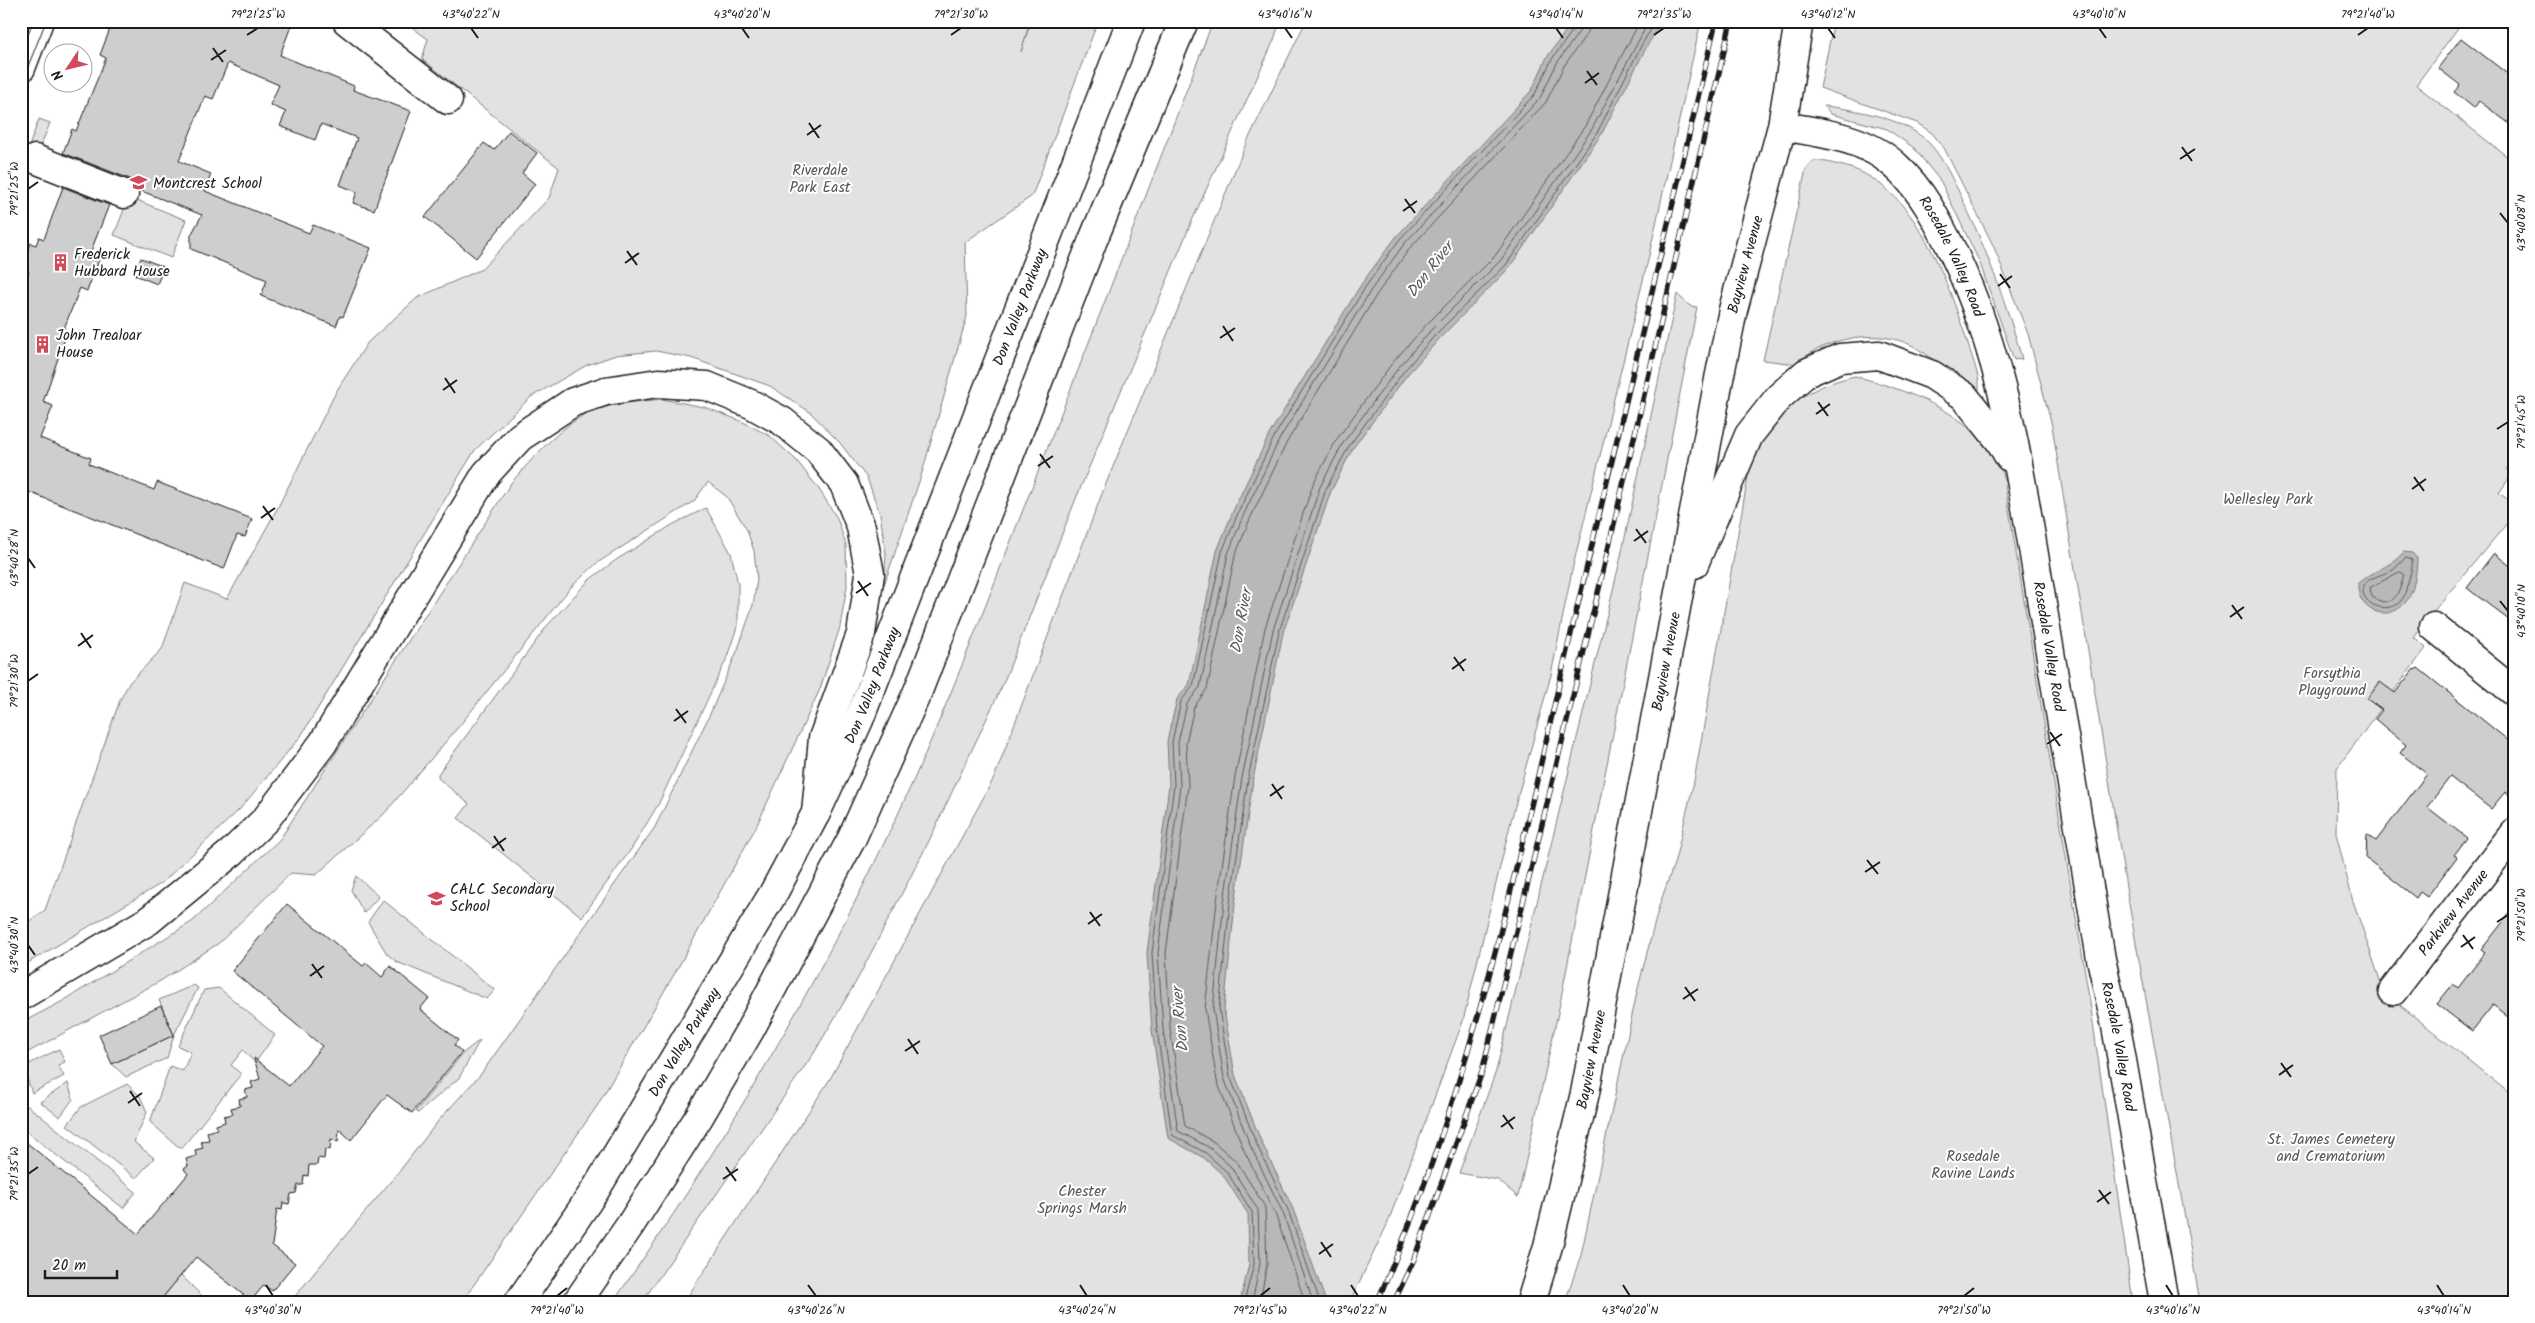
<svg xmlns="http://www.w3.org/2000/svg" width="2535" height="1323" font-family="Kalam,sans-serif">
	<rect width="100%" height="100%" fill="#fff"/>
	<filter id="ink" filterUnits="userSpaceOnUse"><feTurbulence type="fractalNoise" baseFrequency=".02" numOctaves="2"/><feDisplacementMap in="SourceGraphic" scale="10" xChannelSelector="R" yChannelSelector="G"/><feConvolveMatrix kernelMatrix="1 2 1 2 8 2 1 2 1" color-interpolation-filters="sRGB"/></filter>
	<g filter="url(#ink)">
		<path fill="#e2e2e2" stroke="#7f7f7f" d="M 403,21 L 1030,21 L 1021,52 L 1031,21 L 1098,21 L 1032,196 L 965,242 L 967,316 L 922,473 L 884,585 L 886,554 L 880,514 L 867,478 L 840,443 L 810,412 L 770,386 L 691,358 L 656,351 L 616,355 L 587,365 L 531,397 L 475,450 L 301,736 L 240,809 L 162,883 L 21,967 L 21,927 L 45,910 L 120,700 L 129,683 L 162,649 L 185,583 L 227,599 L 277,509 L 337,390 L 368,342 L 417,298 L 482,269 L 549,198 L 559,168 L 422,59 L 428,39 Z
			M 1213,21 L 1280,21 L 1274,40 L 1191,223 L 1075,501 L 1003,684 L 928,843 L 857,980 L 814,1053 L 642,1302 L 613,1302 C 723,1147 819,982 900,810 C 944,715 981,617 1019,520 C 1085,354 1149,188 1213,21 Z
			M 1306,21 L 1701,21 L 1648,260 L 1573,566 L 1551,675 L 1511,821 L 1463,1021 L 1387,1225 L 1353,1295 L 1350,1302 L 684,1302 L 830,1079 L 994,778 L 1103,491 L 1245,146 Z
			M 1834,21 L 2463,21 L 2416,85 L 2514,162 L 2514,459 L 2507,469 L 2512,474 L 2499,493 L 2514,504 L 2514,515 L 2437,607 L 2414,638 L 2426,648 L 2337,768 L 2336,833 L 2352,898 L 2381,983 L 2379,988 L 2514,1097 L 2514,1302 L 2200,1302 L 2126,887 L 2052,426 L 2028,334 L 1993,245 L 1944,148 L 1932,133 L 1917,123 L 1820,88 Z
			M 1824,106 C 1853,109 1897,117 1921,136 C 1939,149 1949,173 1959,192 C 1985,246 2006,301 2022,359 L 2014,360 L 1979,261 L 1941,182 L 1914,148 L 1887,129 L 1831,114 Z
			M 39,119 L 50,123 L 41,145 L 35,149 L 29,146 Z
			M 1813,161 C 1821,160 1831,163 1839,165 C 1911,179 1945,274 1965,335 C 1969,349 1981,378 1979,390 C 1955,381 1937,360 1915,347 C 1878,327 1826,337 1796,364 L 1763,360 L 1806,169 Z
			M 129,197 L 186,220 L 171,258 L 114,235 Z
			M 1677,294 L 1690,306 L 1697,307 L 1558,1013 L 1518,1197 L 1498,1180 L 1459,1173 L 1496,1071 L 1619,565 Z
			M 1855,376 C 1895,387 1940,402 1972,430 C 1984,441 1994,460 2003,473 L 2091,1009 L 2133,1302 L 1565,1302 L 1581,1255 L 1637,992 L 1659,906 L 1675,861 L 1694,781 L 1749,471 C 1769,416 1798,389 1855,376 Z
			M 662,399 L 704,407 L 741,421 L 770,436 L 796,460 L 819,489 L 837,518 L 846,545 L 847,586 L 840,627 L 820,689 L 756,827 L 676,971 L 597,1106 L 462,1302 L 290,1302 L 401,1169 L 439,1120 L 481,1074 L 655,827 L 710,714 L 738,649 L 753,605 L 757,579 L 754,551 L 747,530 L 727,497 L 708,482 L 694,501 L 597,563 L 571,587 L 460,725 L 384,814 L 316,875 L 291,873 L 219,943 L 162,980 L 21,1056 L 21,1023 L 63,1001 L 193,921 L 280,839 L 511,483 C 533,458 554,433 582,416 C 605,403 637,402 662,399 Z
			M 706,508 L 731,553 L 738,584 L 738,624 L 726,660 L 659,803 L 632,848 L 582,917 L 458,818 L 469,804 L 438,778 L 438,774 L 547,626 L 589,580 L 616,560 L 672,525 Z
			M 356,876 L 379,896 L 364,913 L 351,890 Z
			M 383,900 L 495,990 L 487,999 L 397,962 L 387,954 L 368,922 Z
			M 194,985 L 198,988 L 174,1035 L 167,1058 L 126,1077 L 112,1064 L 174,1035 L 159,1000 Z
			M 219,988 L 275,1035 L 255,1063 L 243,1050 L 231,1065 L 241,1074 L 181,1149 L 150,1122 L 170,1066 L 183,1071 L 191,1052 L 178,1046 L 204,990 Z
			M 480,1040 L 459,1078 L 418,1113 L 416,1111 L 463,1053 Z
			M 59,1049 L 65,1062 L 58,1065 L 64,1076 L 32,1093 L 23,1067 Z
			M 68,1083 L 73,1099 L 60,1117 L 40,1102 Z
			M 127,1084 L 140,1096 L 147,1112 L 134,1142 L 154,1158 L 136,1178 L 67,1125 L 81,1107 Z
			M 28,1106 L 136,1192 L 123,1208 L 21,1127 L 21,1109 Z
			M 181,1275 L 204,1298 L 206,1302 L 159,1302 Z"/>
		<path fill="#b8b8b8" stroke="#7a7a7a" d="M 1573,21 L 1662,21 L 1647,46 L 1601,135 L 1509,268 L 1441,337 L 1407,375 L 1353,448 L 1331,491 L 1283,633 L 1253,780 L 1235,904 L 1224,1009 L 1235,1075 L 1261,1141 L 1293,1209 L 1326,1302 L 1237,1302 L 1241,1298 L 1249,1264 L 1248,1214 L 1223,1175 L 1204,1158 L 1168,1138 L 1152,1030 L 1147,953 L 1169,785 L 1167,741 L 1177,699 L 1189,685 L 1217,551 L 1233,511 L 1270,433 L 1362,283 L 1396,237 L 1532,90 L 1547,57 Z
			M 2404,552 L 2412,553 L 2417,558 C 2417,571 2414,594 2405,603 C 2387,624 2356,610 2358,583 C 2374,570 2389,568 2404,552 Z"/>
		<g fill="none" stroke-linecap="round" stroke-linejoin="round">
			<path stroke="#5a5a5a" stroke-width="1" d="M 2406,558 L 2412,560 C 2413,568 2410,575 2408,583 C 2406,587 2406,593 2403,598 C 2392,616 2359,607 2363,585 L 2370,579 L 2393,570 Z
				M 2400,572 L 2404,575 C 2400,588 2399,601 2383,602 L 2372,597 L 2370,588 Z
				M 1244,1302 L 1254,1264 L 1252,1212 L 1227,1172 L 1206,1153 L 1172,1135 L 1157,1030 L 1152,953 L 1174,785 L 1172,742 L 1181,701 L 1193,686 L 1222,552 L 1238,513 L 1275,435 L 1366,286 L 1399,240 L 1535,94 L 1552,59 L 1576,26 L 1577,21
				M 1252,1302 L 1260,1264 L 1258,1210 L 1231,1167 L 1210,1148 L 1178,1131 L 1163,1029 L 1158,953 L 1180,786 L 1178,742 L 1187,704 L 1200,687 L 1228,554 L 1243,516 L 1280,438 L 1371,290 L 1404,244 L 1540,98 L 1557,63 L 1581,29 L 1583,21
				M 1260,1302 L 1267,1264 L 1265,1207 L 1237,1162 L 1214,1142 L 1185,1126 L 1170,1028 L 1166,953 L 1188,786 L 1186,743 L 1194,707 L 1207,689 L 1235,556 L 1250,519 L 1287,442 L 1377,294 L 1410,248 L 1546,102 L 1564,66 L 1588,32 L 1590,21
				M 1305,1302 L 1276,1216 L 1243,1148 L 1217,1081 L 1205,1009 L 1217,901 L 1235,777 L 1265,628 L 1313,484 L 1337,439 L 1393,362 L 1427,324 L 1495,256 L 1585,126 L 1640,21
				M 1313,1302 L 1283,1213 L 1250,1145 L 1224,1078 L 1213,1009 L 1224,902 L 1242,778 L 1273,630 L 1320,487 L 1343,443 L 1399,367 L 1432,329 L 1501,260 L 1592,129 L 1649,21
				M 1320,1302 L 1288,1210 L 1256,1143 L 1230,1076 L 1219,1009 L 1230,903 L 1248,779 L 1279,632 L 1326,489 L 1349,446 L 1404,371 L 1437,333 L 1506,265 L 1597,133 L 1642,44 L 1656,21"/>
		</g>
		<path fill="#cecece" stroke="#1c1c1c" d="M 113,21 L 293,21 L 280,55 L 354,86 L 353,90 L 411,111 L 374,210 L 353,203 L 357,192 L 340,185 L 357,138 L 321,124 L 315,140 L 280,126 L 286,112 L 270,105 L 279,85 L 228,63 L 213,99 L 205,96 L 179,161 L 211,174 L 205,191 L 309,233 L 313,225 L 371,248 L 343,317 L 340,316 L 336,326 L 261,296 L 267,280 L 191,249 L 191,235 L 202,215 L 139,190 L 136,184 L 130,179 L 63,153 L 72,129 L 76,131 L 106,58 L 100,55 Z
			M 2461,38 L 2514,79 L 2514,127 L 2479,101 L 2474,108 L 2454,92 L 2460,85 L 2438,68 Z
			M 509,131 L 537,153 L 522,173 L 535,184 L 476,258 L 425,217 L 484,143 L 494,150 Z
			M 63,187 L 109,205 L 89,256 L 99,260 L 87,291 L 80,288 L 61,336 L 65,338 L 43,402 L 53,406 L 40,438 L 91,458 L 89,464 L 154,490 L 157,482 L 252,519 L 245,537 L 237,535 L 224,569 L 21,489 L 21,291 L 29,272 L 26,271 L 27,268 L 22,266 L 30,243 L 36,245 L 39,237 L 44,239 Z
			M 141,258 L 164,267 L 157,284 L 135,275 Z
			M 2494,553 L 2514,569 L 2514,624 L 2467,588 Z
			M 2418,668 L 2514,745 L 2514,799 L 2505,792 L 2491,809 L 2450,777 L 2427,807 L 2467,838 L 2454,855 L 2457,857 L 2427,897 L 2420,892 L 2416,898 L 2366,858 L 2367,834 L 2376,841 L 2427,774 L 2400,753 L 2406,745 L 2375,719 L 2382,710 L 2367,699 L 2380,682 L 2395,693 L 2414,669 L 2415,670 Z
			M 287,904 L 363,966 L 366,963 L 382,977 L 390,966 L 429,998 L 420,1009 L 458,1040 L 454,1045 L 462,1052 L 412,1113 L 387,1095 L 351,1140 L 339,1129 L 338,1142 L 331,1139 L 330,1150 L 325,1149 L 324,1159 L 318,1158 L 317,1165 L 309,1165 L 308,1176 L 304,1175 L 303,1185 L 298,1185 L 296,1193 L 291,1194 L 289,1204 L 283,1203 L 282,1210 L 277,1209 L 272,1245 L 295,1263 L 272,1291 L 264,1285 L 251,1301 L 196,1257 L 159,1302 L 21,1302 L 21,1138 L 138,1234 L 188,1174 L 184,1169 L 188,1166 L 186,1159 L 196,1156 L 195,1150 L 203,1148 L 201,1141 L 209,1140 L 207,1132 L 217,1129 L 216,1125 L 225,1122 L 224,1116 L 233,1114 L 231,1108 L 240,1106 L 239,1099 L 247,1097 L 245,1090 L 253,1088 L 251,1082 L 260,1079 L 254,1058 L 289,1086 L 322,1046 L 232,971 Z
			M 2514,908 L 2514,1022 L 2493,1005 L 2472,1031 L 2437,1004 L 2453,984 L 2458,988 L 2485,953 L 2481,950 Z
			M 161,1006 L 174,1035 L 112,1064 L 99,1035 Z"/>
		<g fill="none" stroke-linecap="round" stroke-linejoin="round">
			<defs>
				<g id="street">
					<path d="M 347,21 L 448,100"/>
					<path d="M 35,159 L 124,194"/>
					<path d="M 2434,627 L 2514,692"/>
					<path id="s1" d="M 2393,991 L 2514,833"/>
				</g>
				<g id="secondary">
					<path d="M 21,68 L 39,21"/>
					<path id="s2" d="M 1782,126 C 1822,133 1866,137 1897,167 C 1922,190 1937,220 1952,250 C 2010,369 2025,505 2047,634 C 2065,742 2083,851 2101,959 L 2116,1026 L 2164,1302"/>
					<path d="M 1694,564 L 1749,435 L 1779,397 L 1806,373 L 1840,358 L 1879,355 L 1932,375 L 1964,396 L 2000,441 L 2009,457"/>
					<path id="s3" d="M 1531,1302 L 1548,1246 L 1585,1093 L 1719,379 L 1733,310 L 1782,126 L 1799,21"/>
				</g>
				<g id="highway">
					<path d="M 21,996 L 148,921 L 232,852 L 266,819 L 323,743 L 486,474 L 520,437 L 573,402 L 606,391 L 658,383 L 707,386 L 751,404 L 782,421 L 818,450 L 844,484 L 861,527 L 870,574 L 861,634 L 823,738 L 816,813"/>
					<path id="s4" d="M 519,1302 L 596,1189 L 774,892 L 816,813 L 859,720 L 1131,21"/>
					<path d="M 577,1302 L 631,1224 L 699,1117 L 750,1030 L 852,838 L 918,691 L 1093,240 L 1184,21"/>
				</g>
			</defs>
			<use href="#street" stroke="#1c1c1c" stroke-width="31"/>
			<use href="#secondary" stroke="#1c1c1c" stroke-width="31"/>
			<use href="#highway" stroke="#1c1c1c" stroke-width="31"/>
			<use href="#street" stroke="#fff" stroke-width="28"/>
			<use href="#secondary" stroke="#fff" stroke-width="28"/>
			<use href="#highway" stroke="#fff" stroke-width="28"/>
			<path stroke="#1c1c1c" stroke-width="1" d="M 21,52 L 33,21
				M 21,84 L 46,21"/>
			<defs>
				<path id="rail" d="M 1377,1302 C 1466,1103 1512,888 1561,676 C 1612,458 1664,240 1716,21
					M 1394,1302 L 1414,1259 L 1482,1072 L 1597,597 L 1731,21"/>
			</defs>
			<use href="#rail" stroke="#1c1c1c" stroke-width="5.5"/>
			<use href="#rail" stroke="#fff" stroke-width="4" stroke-dasharray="11" stroke-linecap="butt"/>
		</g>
	</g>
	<path fill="none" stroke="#1c1c1c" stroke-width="2" d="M 471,28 L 478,38M 742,28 L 749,38M 1285,28 L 1292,38M 1556,28 L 1563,38M 1828,28 L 1835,38M 2099,28 L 2106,38M 247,35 L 258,28M 951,35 L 961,28M 1654,35 L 1664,28M 2358,35 L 2368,28M 213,48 L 223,62M 211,60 L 226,50M 1587,71 L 1597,85M 1585,83 L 1599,73M 809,123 L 819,138M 807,135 L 821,125M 2182,147 L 2192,161M 2180,159 L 2195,149M 28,189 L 38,182M 1405,199 L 1415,213M 1403,211 L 1417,201M 2500,213 L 2508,223M 627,251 L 637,265M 625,263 L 639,253M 2000,274 L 2010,288M 1998,286 L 2012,276M 1223,326 L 1233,341M 1220,338 L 1235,328M 445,378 L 455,393M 443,390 L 457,380M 1818,402 L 1828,416M 1816,414 L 1830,404M 2497,429 L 2508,422M 1040,454 L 1050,468M 1038,466 L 1053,456M 2414,477 L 2424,491M 2412,489 L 2426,479M 263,506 L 273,520M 261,518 L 275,508M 1636,529 L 1646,543M 1634,541 L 1648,531M 28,558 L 35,568M 858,581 L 868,596M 856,593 L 871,583M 2500,601 L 2508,611M 2232,605 L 2242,619M 2230,617 L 2244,607M 81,633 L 91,648M 78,646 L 93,635M 1454,657 L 1464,671M 1452,669 L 1466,659M 28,681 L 38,674M 676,709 L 686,723M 674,721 L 688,711M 2050,732 L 2060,746M 2047,744 L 2062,734M 1272,784 L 1282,799M 1270,796 L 1284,786M 494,836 L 504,851M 492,848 L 506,838M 1867,860 L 1878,874M 1865,872 L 1880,862M 1090,912 L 1100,926M 2497,922 L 2508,915M 1088,924 L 1102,914M 2463,935 L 2473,949M 28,945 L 35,955M 2461,947 L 2475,937M 312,964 L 322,978M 310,976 L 324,966M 1685,987 L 1695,1001M 1683,999 L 1698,989M 908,1039 L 918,1054M 905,1051 L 920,1041M 2281,1063 L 2291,1077M 2279,1075 L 2293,1065M 130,1091 L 140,1106M 128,1103 L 142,1093M 1503,1115 L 1513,1129M 1501,1127 L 1515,1117M 726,1167 L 736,1181M 28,1174 L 38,1167M 723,1179 L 738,1169M 2099,1190 L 2109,1204M 2097,1202 L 2111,1192M 1321,1242 L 1331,1257M 1319,1254 L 1333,1244M 266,1285 L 273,1296M 808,1285 L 816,1296M 1080,1285 L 1087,1296M 1351,1285 L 1358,1296M 1623,1285 L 1630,1296M 2166,1285 L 2173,1296M 2437,1285 L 2444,1296M 557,1296 L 567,1288M 1260,1296 L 1270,1288M 1964,1296 L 1974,1288"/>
	<defs>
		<symbol id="school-bare" viewBox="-9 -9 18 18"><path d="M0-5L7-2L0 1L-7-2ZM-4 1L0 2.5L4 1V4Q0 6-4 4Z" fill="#d1495b" stroke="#fff" stroke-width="2.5" paint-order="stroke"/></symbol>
		<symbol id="building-bare" viewBox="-9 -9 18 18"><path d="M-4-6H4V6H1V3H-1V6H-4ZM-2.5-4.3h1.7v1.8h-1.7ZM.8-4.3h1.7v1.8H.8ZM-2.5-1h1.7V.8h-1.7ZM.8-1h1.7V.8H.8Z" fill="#d1495b" stroke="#fff" stroke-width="2.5" paint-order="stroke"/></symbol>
	</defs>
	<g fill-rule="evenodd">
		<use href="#school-bare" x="126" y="170" width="25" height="25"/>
		<use href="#building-bare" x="48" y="250" width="25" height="25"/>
		<use href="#building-bare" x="30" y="332" width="25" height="25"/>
		<use href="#school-bare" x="424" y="886" width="25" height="25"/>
	</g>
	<g text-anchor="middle" stroke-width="4" stroke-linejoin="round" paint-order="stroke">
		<g font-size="15" fill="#575757" stroke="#fff">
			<text x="820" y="175">Riverdale<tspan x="820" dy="17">Park East</tspan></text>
			<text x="2268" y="504">Wellesley Park</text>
			<text x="2332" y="678">Forsythia<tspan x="2332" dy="17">Playground</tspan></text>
			<text x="2331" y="1144">St. James Cemetery<tspan x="2331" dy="17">and Crematorium</tspan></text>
			<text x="1973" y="1161">Rosedale<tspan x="1973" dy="17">Ravine Lands</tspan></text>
			<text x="1082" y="1196">Chester<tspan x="1082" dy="17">Springs Marsh</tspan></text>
		</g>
		<g font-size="15" fill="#1c1c1c" stroke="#fff" text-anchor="start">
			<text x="153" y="188">Montcrest School</text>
			<text x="74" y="259">Frederick<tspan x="74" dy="17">Hubbard House</tspan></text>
			<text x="56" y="340">John Trealoar<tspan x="56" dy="17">House</tspan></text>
			<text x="450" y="894">CALC Secondary<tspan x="450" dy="17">School</tspan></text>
		</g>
		<g font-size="15" fill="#1c1c1c" stroke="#fff">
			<text dy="5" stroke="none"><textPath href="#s2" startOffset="230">Rosedale Valley Road</textPath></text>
			<text dy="5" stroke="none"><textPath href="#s3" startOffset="1060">Bayview Avenue</textPath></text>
			<text dy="5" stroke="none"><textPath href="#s4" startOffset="1118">Don Valley Parkway</textPath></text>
			<text dy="5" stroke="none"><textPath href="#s2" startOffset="634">Rosedale Valley Road</textPath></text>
			<text dy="5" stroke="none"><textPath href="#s3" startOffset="655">Bayview Avenue</textPath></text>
			<text dy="5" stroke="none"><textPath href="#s4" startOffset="712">Don Valley Parkway</textPath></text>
			<text dy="5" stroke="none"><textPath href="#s1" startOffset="99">Parkview Avenue</textPath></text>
			<text dy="5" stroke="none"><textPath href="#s4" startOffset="308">Don Valley Parkway</textPath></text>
			<text dy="5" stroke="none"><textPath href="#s2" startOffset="1040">Rosedale Valley Road</textPath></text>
			<text dy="5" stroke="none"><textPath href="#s3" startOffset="250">Bayview Avenue</textPath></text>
		</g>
		<g font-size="16" font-style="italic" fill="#5a5a5a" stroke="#fff">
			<text transform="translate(1429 269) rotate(-52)" y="6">Don River</text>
			<text transform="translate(1240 621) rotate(-80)" y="6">Don River</text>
			<text transform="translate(1179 1020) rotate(-95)" y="6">Don River</text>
		</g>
	</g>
	<rect width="2535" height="1323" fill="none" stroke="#fff" stroke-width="55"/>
	<g transform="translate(68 68) rotate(235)"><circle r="24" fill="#ffffff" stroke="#a4a4a4"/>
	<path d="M0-4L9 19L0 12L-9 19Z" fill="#d1495b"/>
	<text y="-8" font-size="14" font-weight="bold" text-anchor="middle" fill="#1c1c1c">N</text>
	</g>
	<path d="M45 1270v8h72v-8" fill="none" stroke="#1c1c1c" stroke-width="2.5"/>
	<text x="52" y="1270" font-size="15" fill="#1c1c1c" stroke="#ffffff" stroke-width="4" paint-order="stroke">20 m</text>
	<rect x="28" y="28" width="2480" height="1268" fill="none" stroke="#1c1c1c" stroke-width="2"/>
	<g font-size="12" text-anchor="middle" fill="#1c1c1c">
		<text x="258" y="18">79°21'25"W</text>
		<text x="471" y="18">43°40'22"N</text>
		<text x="742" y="18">43°40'20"N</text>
		<text x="961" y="18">79°21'30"W</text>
		<text x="1285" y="18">43°40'16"N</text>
		<text x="1556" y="18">43°40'14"N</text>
		<text x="1664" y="18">79°21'35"W</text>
		<text x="1828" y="18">43°40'12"N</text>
		<text x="2099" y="18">43°40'10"N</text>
		<text x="2368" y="18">79°21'40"W</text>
		<text transform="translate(14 189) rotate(-90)" y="4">79°21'25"W</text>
		<text transform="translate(2521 223) rotate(-90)" y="4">43°40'08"N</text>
		<text transform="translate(2521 422) rotate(-90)" y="4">79°21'45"W</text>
		<text transform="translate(14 558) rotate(-90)" y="4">43°40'28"N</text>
		<text transform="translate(2521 611) rotate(-90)" y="4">43°40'10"N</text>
		<text transform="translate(14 681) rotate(-90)" y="4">79°21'30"W</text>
		<text transform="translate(2521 915) rotate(-90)" y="4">79°21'50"W</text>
		<text transform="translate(14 945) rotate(-90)" y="4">43°40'30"N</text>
		<text transform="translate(14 1174) rotate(-90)" y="4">79°21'35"W</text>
		<text x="273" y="1314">43°40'30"N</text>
		<text x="557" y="1314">79°21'40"W</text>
		<text x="816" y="1314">43°40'26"N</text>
		<text x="1087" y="1314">43°40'24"N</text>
		<text x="1260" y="1314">79°21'45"W</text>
		<text x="1358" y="1314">43°40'22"N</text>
		<text x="1630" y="1314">43°40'20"N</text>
		<text x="1964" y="1314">79°21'50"W</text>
		<text x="2173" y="1314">43°40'16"N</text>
		<text x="2444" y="1314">43°40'14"N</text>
	</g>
</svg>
